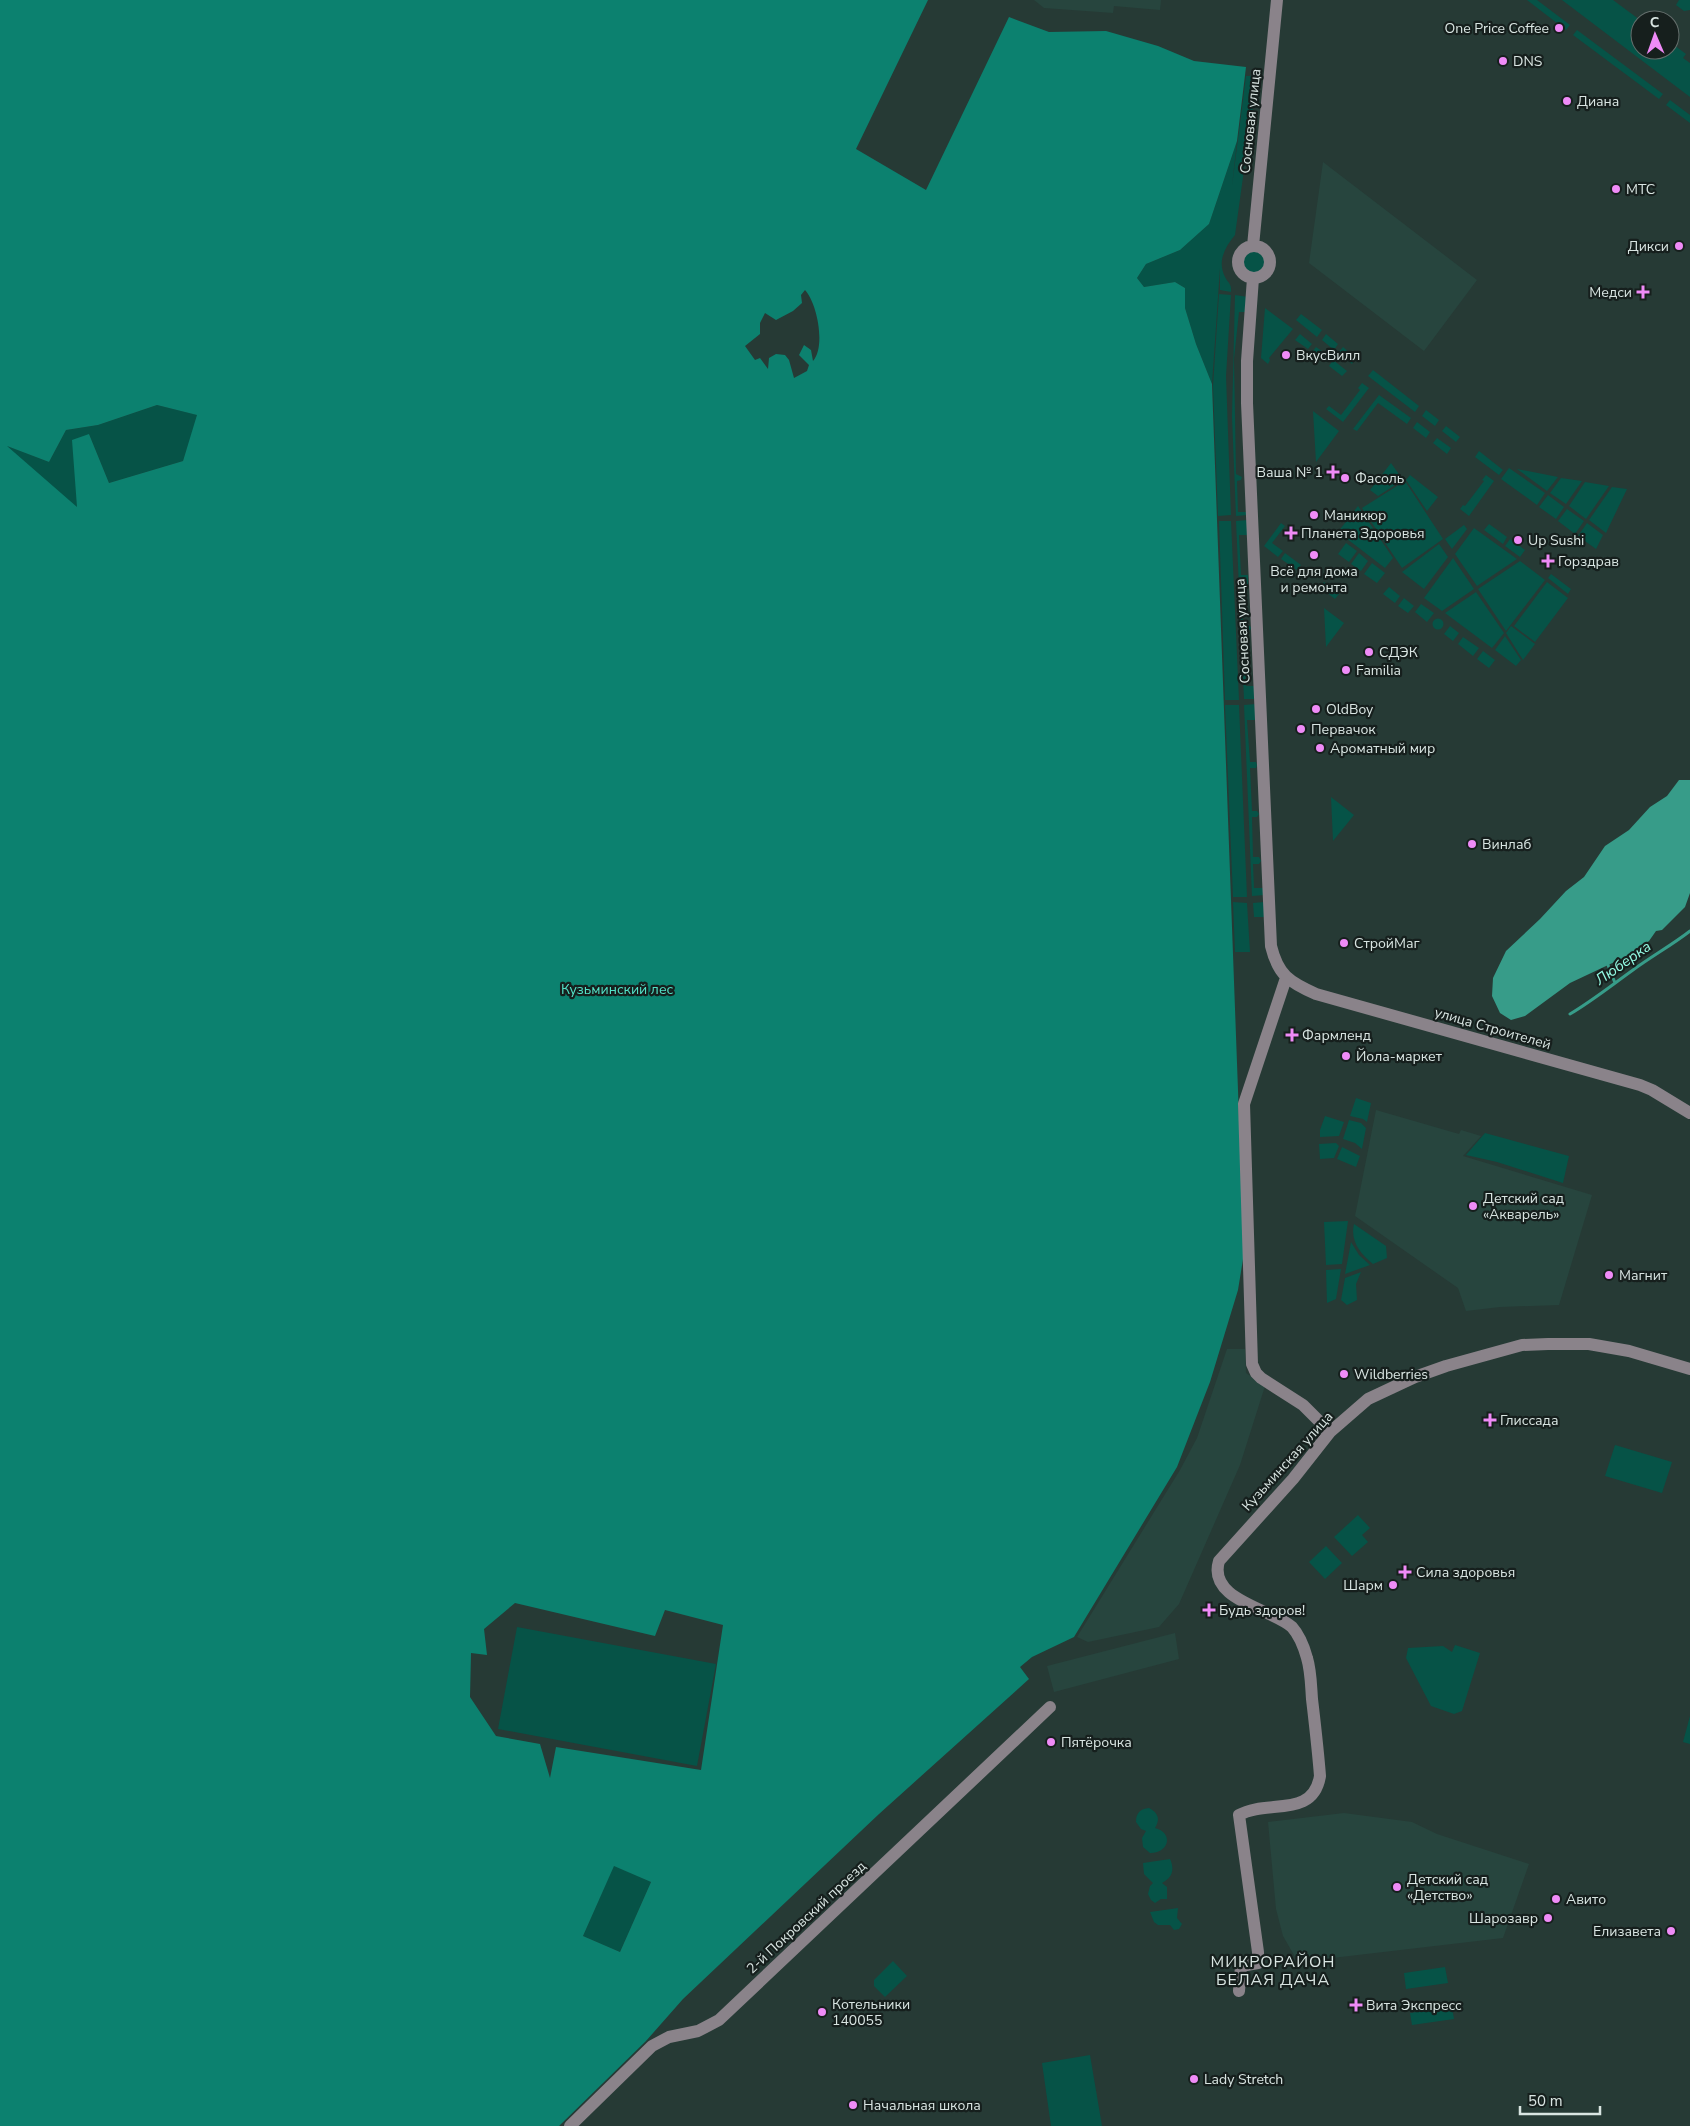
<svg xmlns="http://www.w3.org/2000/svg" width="1690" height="2126" font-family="'Nunito Sans',sans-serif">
	<rect width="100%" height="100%" fill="#263a35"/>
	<path fill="#27453e" d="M 1034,0 L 1161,0 L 1160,10 L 1114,6 L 1113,13 L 1044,8 Z
		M 1323,162 L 1477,280 L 1424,351 L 1309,263 Z
		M 1376,1110 L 1459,1134 L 1461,1130 L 1481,1136 L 1463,1156 L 1592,1195 L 1559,1305 L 1500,1307 L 1466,1311 L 1458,1288 L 1355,1216 Z
		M 1227,1349 L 1245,1349 L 1246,1373 L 1265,1386 L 1240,1465 L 1179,1604 L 1159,1627 L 1088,1642 L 1077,1637 L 1180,1470 L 1197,1438 Z
		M 1175,1633 L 1179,1659 L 1054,1692 L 1047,1666 Z
		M 1344,1813 L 1412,1822 L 1437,1834 L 1529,1864 L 1503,1938 L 1298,1962 L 1283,1936 L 1276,1909 L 1268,1822 Z"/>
	<path fill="#065347" d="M 1527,0 L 1537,0 L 1570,25 L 1566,30 Z
		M 1562,0 L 1613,0 L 1640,20 L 1640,50 L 1670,50 L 1670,42 L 1686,54 L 1683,58 L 1690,63 L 1690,97 Z
		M 1679,0 L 1690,0 L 1690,10 L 1684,11 L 1676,5 Z
		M 1577,30 L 1663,94 L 1659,99 L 1573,35 Z
		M 1246,76 L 1257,76 L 1235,235 C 1225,247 1217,261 1225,277 C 1228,283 1232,284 1231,292 L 1220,290 L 1220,268 L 1212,384 L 1196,344 L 1185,308 L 1185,288 L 1175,282 L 1144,287 L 1137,278 L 1146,264 L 1180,250 L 1209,224 L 1237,141 L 1232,186 Z
		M 1670,100 L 1690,115 L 1690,123 L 1666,105 Z
		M1243 262a11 11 0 1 1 22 0a11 11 0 1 1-22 0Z
		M 1219,294 L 1231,295 L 1226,376 L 1231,515 L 1218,516 L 1213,386 Z
		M 1235,295 L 1248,297 L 1247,312 L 1239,312 L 1234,359 L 1236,474 L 1242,477 L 1241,480 L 1237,481 L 1238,512 L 1247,512 L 1247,515 L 1236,516 L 1232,417 Z
		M 1265,308 L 1293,329 L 1269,358 L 1270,360 L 1268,364 L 1261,358 Z
		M 1301,314 L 1322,330 L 1317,337 L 1296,320 Z
		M 1300,334 L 1312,344 L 1308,349 L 1295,340 Z
		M 1326,334 L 1338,344 L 1334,350 L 1322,340 Z
		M 1316,347 L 1329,356 L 1325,362 L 1312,352 Z
		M 1343,347 L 1356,358 L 1352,364 L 1338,353 Z
		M 1333,360 L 1347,371 L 1342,376 L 1329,366 Z
		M 1373,370 L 1419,406 L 1415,412 L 1368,376 Z
		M 1362,383 L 1369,388 L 1343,422 L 1326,409 L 1329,406 L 1341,415 L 1360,390 L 1358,388 Z
		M 1379,395 L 1411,418 L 1407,424 L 1378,403 L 1357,431 L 1353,429 Z
		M 157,405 L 198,415 L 183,461 L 109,483 L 89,434 L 77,508 L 5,445 L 49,462 L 66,430 L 98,425 Z
		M 1426,410 L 1439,420 L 1435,426 L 1422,416 Z
		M 1313,411 L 1339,431 L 1316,462 Z
		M 1417,422 L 1430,432 L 1426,438 L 1413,428 Z
		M 1446,426 L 1460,437 L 1456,442 L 1442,431 Z
		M 1437,438 L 1451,448 L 1447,454 L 1433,443 Z
		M 1479,451 L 1503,470 L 1499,475 L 1475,457 Z
		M 1391,463 L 1403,480 L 1378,496 L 1370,490 Z
		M 1509,468 L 1545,493 L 1537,505 L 1501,479 Z
		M 1517,469 L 1558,477 L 1547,491 Z
		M 1410,475 L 1438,497 L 1427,511 L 1406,480 Z
		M 1486,475 L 1494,481 L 1469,516 L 1460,509 L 1463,505 L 1465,506 L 1484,481 L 1482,480 Z
		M 1561,478 L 1582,481 L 1566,504 L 1550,493 Z
		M 1405,481 L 1443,539 L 1402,568 L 1362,508 Z
		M 1585,482 L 1609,486 L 1586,519 L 1569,506 Z
		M 1612,487 L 1627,489 L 1606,533 L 1589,520 Z
		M 1548,495 L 1564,507 L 1556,519 L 1539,507 Z
		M 1358,506 L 1393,558 L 1385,568 L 1338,532 Z
		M 1567,509 L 1584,521 L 1575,534 L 1558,521 Z
		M 1248,520 L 1248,535 L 1239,535 L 1241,575 L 1248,575 L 1248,586 L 1242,586 L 1243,626 L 1250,626 L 1251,628 L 1250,630 L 1244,631 L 1246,686 L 1255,686 L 1256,699 L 1244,699 L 1236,521 Z
		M 1219,521 L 1231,521 L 1239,700 L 1225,700 Z
		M 1281,523 L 1285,526 L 1272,543 L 1283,551 L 1278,557 L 1264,546 Z
		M 1587,523 L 1603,535 L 1596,549 L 1578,536 Z
		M 1489,524 L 1507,537 L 1503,544 L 1484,530 Z
		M 1464,525 L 1467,529 L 1452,549 L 1445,539 Z
		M 1474,528 L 1517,559 L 1477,586 L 1455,554 Z
		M 1510,539 L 1525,550 L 1520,557 L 1505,546 Z
		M 1346,543 L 1357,551 L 1349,562 L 1338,554 Z
		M 1439,544 L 1448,557 L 1424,589 L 1402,572 Z
		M 1285,553 L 1301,565 L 1297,570 L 1281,559 Z
		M 1359,553 L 1368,561 L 1361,571 L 1351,564 Z
		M 1453,558 L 1474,589 L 1442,611 L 1424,598 Z
		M 1520,561 L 1545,580 L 1506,631 L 1478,589 Z
		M 1372,563 L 1385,573 L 1377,583 L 1364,574 Z
		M 1551,574 L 1571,589 L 1568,594 L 1548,578 Z
		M 1324,582 L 1339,594 L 1335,599 L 1320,587 Z
		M 1547,582 L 1568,598 L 1535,642 L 1514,626 Z
		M 1389,587 L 1400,596 L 1395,603 L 1383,594 Z
		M 1476,592 L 1504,633 L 1492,648 L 1445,613 Z
		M 1404,598 L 1414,606 L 1408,613 L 1398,606 Z
		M 1421,604 L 1434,613 L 1427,622 L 1415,612 Z
		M 1324,608 L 1344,623 L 1326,647 Z
		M1432.5 624a5.5 5.5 0 1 1 11 0a5.5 5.5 0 1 1-11 0Z
		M 1450,626 L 1459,633 L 1453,641 L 1444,634 Z
		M 1511,626 L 1535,644 L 1523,660 L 1506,633 Z
		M 1505,636 L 1521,660 L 1516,666 L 1495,650 Z
		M 1463,637 L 1479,648 L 1473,656 L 1458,644 Z
		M 1483,651 L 1495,660 L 1489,668 L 1477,659 Z
		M 1256,704 L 1257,720 L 1247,720 L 1250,762 L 1256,762 L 1257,765 L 1256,768 L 1250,768 L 1252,811 L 1257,811 L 1259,814 L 1257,817 L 1252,817 L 1253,857 L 1259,857 L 1261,861 L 1259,864 L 1253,864 L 1254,888 L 1265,888 L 1265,895 L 1252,896 L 1244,705 Z
		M 1225,705 L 1239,705 L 1247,897 L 1233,897 Z
		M 1331,797 L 1354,815 L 1333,841 Z
		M 1233,902 L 1247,903 L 1250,952 L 1235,952 Z
		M 1264,902 L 1265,917 L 1254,917 L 1253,903 Z
		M 1356,1098 L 1371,1103 L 1367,1122 L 1363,1119 L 1350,1116 Z
		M 1325,1116 L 1344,1122 L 1339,1136 L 1320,1137 L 1320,1130 Z
		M 1349,1120 L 1361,1123 L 1366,1128 L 1362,1149 L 1355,1143 L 1343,1139 Z
		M 1485,1133 L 1569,1156 L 1563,1183 L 1497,1162 L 1466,1155 Z
		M 1336,1143 L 1339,1146 L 1334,1158 L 1320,1159 L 1319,1144 Z
		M 1342,1147 L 1360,1156 L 1356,1167 L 1337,1159 Z
		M 1348,1221 L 1342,1264 L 1326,1265 L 1324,1222 Z
		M 1354,1224 L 1386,1246 L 1387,1258 L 1373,1264 C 1360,1253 1350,1241 1354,1224 Z
		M 1351,1242 L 1359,1255 L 1370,1265 L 1345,1274 Z
		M 1341,1269 L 1336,1299 L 1327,1303 L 1326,1270 Z
		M 1361,1272 L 1356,1284 L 1357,1300 L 1347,1305 L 1341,1300 L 1345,1278 Z
		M 1615,1445 L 1672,1462 L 1662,1493 L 1605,1476 Z
		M 1358,1515 L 1370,1528 L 1362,1535 L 1368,1542 L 1352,1556 L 1334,1537 Z
		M 1326,1546 L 1342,1563 L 1325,1579 L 1309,1562 Z
		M 517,1627 L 716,1664 L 697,1766 L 498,1729 Z
		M 1455,1645 L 1480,1653 L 1462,1711 L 1454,1714 L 1431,1706 L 1406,1658 L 1408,1648 L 1443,1646 L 1452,1652 Z
		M 1690,1716 L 1690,1744 L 1683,1742 Z
		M 1149,1808 C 1159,1813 1160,1820 1155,1828 C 1174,1833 1169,1853 1150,1853 L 1143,1847 L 1142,1838 L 1146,1831 L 1141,1829 L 1136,1822 C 1136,1813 1140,1809 1149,1808 Z
		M 1170,1859 C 1175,1870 1172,1878 1162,1883 L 1167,1887 L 1167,1899 L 1161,1899 L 1155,1903 L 1151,1900 L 1148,1894 L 1150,1886 L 1153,1883 L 1144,1874 L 1143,1863 Z
		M 614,1865 L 651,1882 L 620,1952 L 583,1936 Z
		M 1178,1908 L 1177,1918 L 1182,1924 L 1179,1929 L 1174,1930 L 1170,1925 L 1158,1925 L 1154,1922 L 1150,1912 Z
		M 893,1961 L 907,1976 L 885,1997 L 874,1986 L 874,1980 Z
		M 1445,1967 L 1448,1983 L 1406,1989 L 1404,1973 Z
		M 1452,2007 L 1454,2019 L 1412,2025 L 1410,2013 Z
		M 1090,2055 L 1102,2126 L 1051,2126 L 1042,2063 Z"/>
	<path fill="#0c816f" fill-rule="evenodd" d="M 0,0 L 928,0 L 856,149 L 926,190 L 1009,17 L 1049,32 L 1106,31 L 1158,46 L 1194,61 L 1246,67 L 1237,141 L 1209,224 L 1180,250 L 1146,264 L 1137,278 L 1144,287 L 1175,282 L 1185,288 L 1185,308 L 1196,344 L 1212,384 L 1244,1253 L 1238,1290 L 1210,1382 L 1177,1467 L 1074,1637 L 1032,1657 L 1020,1667 L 1029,1679 L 879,1814 L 683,1999 L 646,2041 L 559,2126 L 0,2126 ZM 805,290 C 817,303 826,346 813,361 L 811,350 L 804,345 L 799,355 L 809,365 L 807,371 L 794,378 L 789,360 L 785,355 L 776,354 L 769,358 L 768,369 L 760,358 L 755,360 L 745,346 L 760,334 L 760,323 L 765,313 L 776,320 L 793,311 L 802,303 L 801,295 ZM 157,405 L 197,415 L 183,461 L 109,483 L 89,434 L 72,440 L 77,507 L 7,446 L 49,462 L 66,430 L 98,425 ZM 515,1603 L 655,1636 L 665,1610 L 723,1625 L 701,1770 L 556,1747 L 550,1778 L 540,1744 L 496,1736 L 470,1697 L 471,1653 L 487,1655 L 484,1629 ZM 614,1866 L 651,1882 L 620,1952 L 583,1936 Z"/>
	<path fill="#379c89" d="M 1679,780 L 1690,780 L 1690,893 L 1685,907 L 1662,930 L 1656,931 L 1649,941 L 1623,958 L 1570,983 L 1525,1016 L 1511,1020 L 1500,1013 L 1492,996 L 1493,978 L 1506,951 L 1540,919 L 1566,891 L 1584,877 L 1605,846 L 1629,830 L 1650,807 L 1667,796 Z"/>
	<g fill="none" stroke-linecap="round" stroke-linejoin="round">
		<path stroke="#379c89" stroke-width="3" d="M 1608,965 L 1615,983
			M 1570,1014 C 1592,1001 1612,985 1633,970 C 1652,956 1672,945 1690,931"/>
		<path stroke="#8a838a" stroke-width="12" d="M1238 262a16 16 0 1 1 32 0a16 16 0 1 1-32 0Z
			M 1253,246 L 1277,0
			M 1253,278 L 1247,361 L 1247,403 L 1271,946 C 1278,975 1289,982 1316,994 L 1640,1085 L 1652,1090 L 1690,1113
			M 1286,978 L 1244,1104 L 1252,1364 L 1256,1373 L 1261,1378 L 1303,1405 L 1330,1432
			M 1239,1991 L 1241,1966 L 1258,1963 L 1258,1952 L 1239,1815 C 1267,1799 1313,1819 1320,1776 C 1318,1750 1315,1725 1312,1699 C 1311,1686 1311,1671 1307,1658 C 1304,1647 1300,1636 1292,1627 C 1272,1609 1207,1600 1219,1561 L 1293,1479 L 1330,1432 L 1368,1399 L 1415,1377 L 1446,1366 L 1522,1345 L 1548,1344 L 1589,1344 L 1629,1351 L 1690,1369
			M 570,2126 L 652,2046 L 669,2037 L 698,2031 L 719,2020 L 1050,1707"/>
	</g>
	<g fill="#ef8bf7" stroke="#161f1d" stroke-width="2">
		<circle cx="1559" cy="28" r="5"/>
		<circle cx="1503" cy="61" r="5"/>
		<circle cx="1567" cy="101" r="5"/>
		<circle cx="1616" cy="189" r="5"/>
		<circle cx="1679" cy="246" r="5"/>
		<path d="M1640.5 284.5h5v5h5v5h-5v5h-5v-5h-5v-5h5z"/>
		<circle cx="1286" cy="355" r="5"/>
		<path d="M1330.5 464.5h5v5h5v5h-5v5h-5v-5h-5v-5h5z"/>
		<circle cx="1345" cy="478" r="5"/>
		<circle cx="1314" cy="515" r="5"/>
		<path d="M1288.5 525.5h5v5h5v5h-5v5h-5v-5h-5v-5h5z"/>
		<circle cx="1518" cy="540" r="5"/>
		<circle cx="1314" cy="555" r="5"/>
		<path d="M1545.5 553.5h5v5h5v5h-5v5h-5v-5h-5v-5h5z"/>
		<circle cx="1369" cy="652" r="5"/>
		<circle cx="1346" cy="670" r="5"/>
		<circle cx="1316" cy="709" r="5"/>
		<circle cx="1301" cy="729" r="5"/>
		<circle cx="1320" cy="748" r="5"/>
		<circle cx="1472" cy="844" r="5"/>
		<circle cx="1344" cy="943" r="5"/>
		<path d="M1289.5 1027.5h5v5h5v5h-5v5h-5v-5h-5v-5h5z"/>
		<circle cx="1346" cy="1056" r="5"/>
		<circle cx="1473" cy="1206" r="5"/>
		<circle cx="1609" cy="1275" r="5"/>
		<circle cx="1344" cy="1374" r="5"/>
		<path d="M1487.5 1412.5h5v5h5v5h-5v5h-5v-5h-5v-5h5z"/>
		<path d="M1402.5 1564.5h5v5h5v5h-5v5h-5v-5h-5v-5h5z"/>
		<circle cx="1393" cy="1585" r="5"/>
		<path d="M1206.5 1602.5h5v5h5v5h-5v5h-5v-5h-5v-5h5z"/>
		<circle cx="1051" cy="1742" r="5"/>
		<circle cx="1397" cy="1887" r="5"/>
		<circle cx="1556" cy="1899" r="5"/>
		<circle cx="1548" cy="1918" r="5"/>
		<circle cx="1671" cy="1931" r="5"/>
		<path d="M1353.5 1997.5h5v5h5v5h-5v5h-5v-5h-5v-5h5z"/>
		<circle cx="822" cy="2012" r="5"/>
		<circle cx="1194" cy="2079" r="5"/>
		<circle cx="853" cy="2105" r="5"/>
	</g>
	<g text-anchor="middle" stroke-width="4.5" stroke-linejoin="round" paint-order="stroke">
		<g font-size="14" fill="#d9e5e2" stroke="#161f1d" text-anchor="start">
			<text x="1549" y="33" text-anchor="end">One Price Coffee</text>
			<text x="1513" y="66">DNS</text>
			<text x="1577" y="106">Диана</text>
			<text x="1626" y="194">МТС</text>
			<text x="1669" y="251" text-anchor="end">Дикси</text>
			<text x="1632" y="297" text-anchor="end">Медси</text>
			<text x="1296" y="360">ВкусВилл</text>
			<text x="1323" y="477" text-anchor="end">Ваша № 1</text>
			<text x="1355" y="483">Фасоль</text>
			<text x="1324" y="520">Маникюр</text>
			<text x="1301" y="538">Планета Здоровья</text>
			<text x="1528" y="545">Up Sushi</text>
			<text x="1558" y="566">Горздрав</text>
			<text x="1314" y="576" text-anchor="middle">Всё для дома<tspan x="1314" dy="16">и ремонта</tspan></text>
			<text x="1379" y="657">СДЭК</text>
			<text x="1356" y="675">Familia</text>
			<text x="1326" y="714">OldBoy</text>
			<text x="1311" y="734">Первачок</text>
			<text x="1330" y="753">Ароматный мир</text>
			<text x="1482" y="849">Винлаб</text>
			<text x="1354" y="948">СтройМаг</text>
			<text x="1302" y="1040">Фармленд</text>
			<text x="1356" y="1061">Йола-маркет</text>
			<text x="1483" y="1203">Детский сад<tspan x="1483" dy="16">«Акварель»</tspan></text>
			<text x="1619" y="1280">Магнит</text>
			<text x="1354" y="1379">Wildberries</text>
			<text x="1500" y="1425">Глиссада</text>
			<text x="1416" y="1577">Сила здоровья</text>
			<text x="1383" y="1590" text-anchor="end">Шарм</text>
			<text x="1219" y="1615">Будь здоров!</text>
			<text x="1061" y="1747">Пятёрочка</text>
			<text x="1407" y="1884">Детский сад<tspan x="1407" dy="16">«Детство»</tspan></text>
			<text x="1566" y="1904">Авито</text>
			<text x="1538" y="1923" text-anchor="end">Шарозавр</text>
			<text x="1661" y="1936" text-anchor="end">Елизавета</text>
			<text x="832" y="2009">Котельники<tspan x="832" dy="16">140055</tspan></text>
			<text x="1366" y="2010">Вита Экспресс</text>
			<text x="1204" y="2084">Lady Stretch</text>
			<text x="863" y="2110">Начальная школа</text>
		</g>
		<g font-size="14" fill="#d9e5e2" stroke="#161f1d">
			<text transform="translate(1250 121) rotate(-84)" y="5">Сосновая улица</text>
			<text transform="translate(1242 631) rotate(-93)" y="5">Сосновая улица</text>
			<text transform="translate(1493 1028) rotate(16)" y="5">улица Строителей</text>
			<text transform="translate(1287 1461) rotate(-48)" y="5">Кузьминская улица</text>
			<text transform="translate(806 1917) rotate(-43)" y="5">2-й Покровский проезд</text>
		</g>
		<g font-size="14" fill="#54e1c7" stroke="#161f1d">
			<text x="617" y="994">Кузьминский лес</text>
		</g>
		<g font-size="15" font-style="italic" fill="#94fbe4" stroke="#161f1d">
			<text transform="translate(1623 963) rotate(-35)" y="5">Люберка</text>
		</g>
		<g font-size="16" letter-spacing="1" fill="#d9e5e2" stroke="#161f1d">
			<text x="1273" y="1967">МИКРОРАЙОН<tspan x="1273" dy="18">БЕЛАЯ ДАЧА</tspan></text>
		</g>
	</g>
	<g transform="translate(1655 35) rotate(358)"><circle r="24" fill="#161f1d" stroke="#646e6c"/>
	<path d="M0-4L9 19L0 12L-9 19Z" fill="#ef8bf7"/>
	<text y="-8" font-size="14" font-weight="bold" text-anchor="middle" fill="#d9e5e2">С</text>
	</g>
	<path d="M1520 2106v8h80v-8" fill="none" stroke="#d9e5e2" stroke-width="2.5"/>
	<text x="1528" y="2106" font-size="15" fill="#d9e5e2" stroke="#161f1d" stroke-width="4" paint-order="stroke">50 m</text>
</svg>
